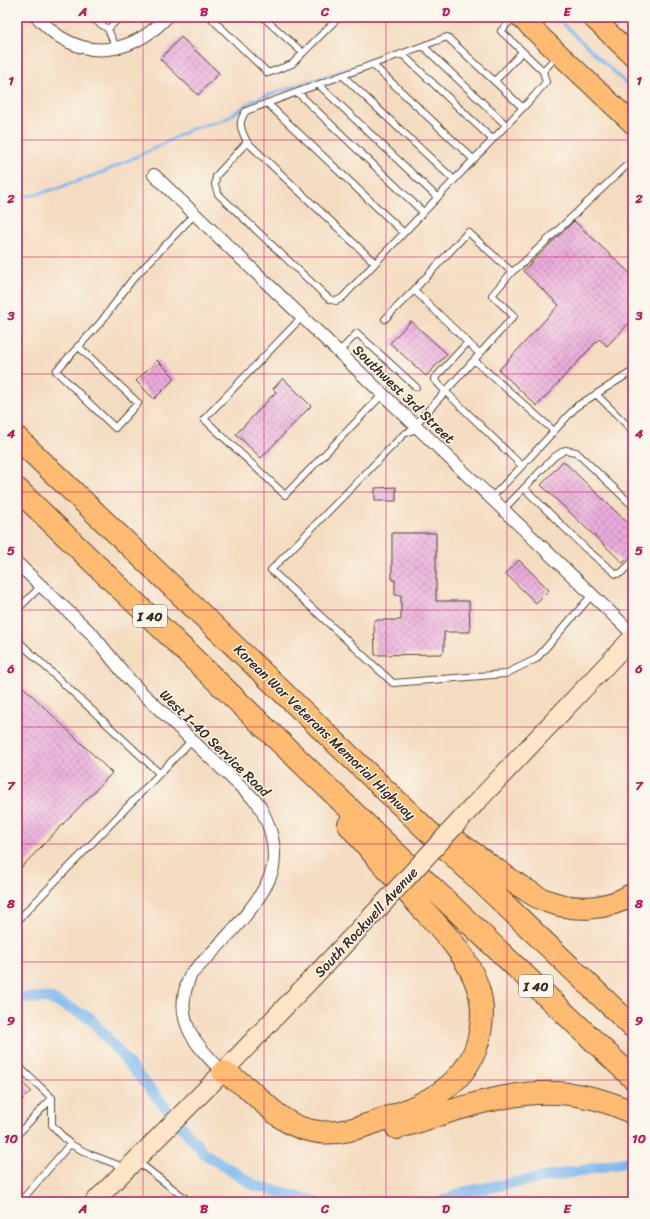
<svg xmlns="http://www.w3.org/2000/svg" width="650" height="1219" font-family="Sriracha,sans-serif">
	<defs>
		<pattern id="building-cross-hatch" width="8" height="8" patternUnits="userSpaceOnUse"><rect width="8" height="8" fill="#eaacdb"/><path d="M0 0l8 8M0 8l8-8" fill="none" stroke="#bf8cb1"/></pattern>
	</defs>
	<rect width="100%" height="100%" fill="#fbf7ec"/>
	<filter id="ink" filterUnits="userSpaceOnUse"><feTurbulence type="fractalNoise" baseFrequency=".025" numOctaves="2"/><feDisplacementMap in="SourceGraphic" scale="8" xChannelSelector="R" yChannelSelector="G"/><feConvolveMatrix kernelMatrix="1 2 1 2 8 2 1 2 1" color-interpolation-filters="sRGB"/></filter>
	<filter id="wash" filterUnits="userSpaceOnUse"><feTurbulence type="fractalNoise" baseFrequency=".012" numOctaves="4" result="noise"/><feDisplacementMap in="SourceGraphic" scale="16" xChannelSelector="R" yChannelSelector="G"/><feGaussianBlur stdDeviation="0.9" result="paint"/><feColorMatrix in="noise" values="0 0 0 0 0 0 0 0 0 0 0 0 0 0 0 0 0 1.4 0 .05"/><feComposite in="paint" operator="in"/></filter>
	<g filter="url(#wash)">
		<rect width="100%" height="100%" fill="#f4dcc0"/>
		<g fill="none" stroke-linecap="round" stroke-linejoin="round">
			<path stroke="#7bb8ee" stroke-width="3" d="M 556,17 L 633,90
				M 17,197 L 34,195 L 58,188 L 106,171 L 161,145 L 191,129 L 224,120 L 254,100 L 381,58"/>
			<path stroke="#7bb8ee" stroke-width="11" d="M 17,998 L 49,998 L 90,1018 L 204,1153 L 254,1185 L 317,1202
				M 441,1202 L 464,1192 L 633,1161"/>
		</g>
		<g id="blocks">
			<path fill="url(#building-cross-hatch)" d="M 181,37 L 219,73 L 198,95 L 160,59 Z
				M 574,221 L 633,276 L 633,319 L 607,346 L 599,339 L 537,406 L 499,370 L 559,305 L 523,271 Z
				M 411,321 L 447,354 L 426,376 L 390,343 Z
				M 157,360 L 175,378 L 154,399 L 136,381 Z
				M 283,378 L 311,406 L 261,458 L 236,434 L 276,392 L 273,389 Z
				M 563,461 L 633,528 L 633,553 L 623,563 L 541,485 Z
				M 396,487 L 396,501 L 375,501 L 375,488 Z
				M 392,533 L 436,533 L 436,601 L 469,601 L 470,632 L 444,632 L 444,651 L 441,654 L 375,655 L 374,620 L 401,620 L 401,595 L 395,595 L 395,580 L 392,580 Z
				M 519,560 L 549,590 L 536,603 L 506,574 Z
				M 17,681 L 112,773 L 17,872 L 17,776 L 22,770 L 17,765 Z
				M 17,1078 L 31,1091 L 17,1105 Z"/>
		</g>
	</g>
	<g filter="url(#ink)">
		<use href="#blocks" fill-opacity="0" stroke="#574536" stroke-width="1"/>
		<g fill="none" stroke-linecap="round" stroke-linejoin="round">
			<defs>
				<path id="lane" d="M 90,17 L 108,29 L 116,48
					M 216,17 L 213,20 L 268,73 L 292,64 L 339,17
					M 263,17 L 303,53
					M 514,17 L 501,31 L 543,71
					M 108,29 L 120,17
					M 423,46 L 506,125
					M 402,54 L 492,139
					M 373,65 L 473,159
					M 343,76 L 454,180
					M 495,81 L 522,52
					M 319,85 L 437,197
					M 298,93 L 423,212
					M 267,103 L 404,233
					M 522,107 L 447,37 L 246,111 C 237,124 241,129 247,142 L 216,176 L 215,185 L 218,194 L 329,299 L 336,301 L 342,298 L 534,96 L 546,82 L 543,71 L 558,55
					M 247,142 L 375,263
					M 512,272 L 523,263 L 626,166
					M 302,317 L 204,419 L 285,495 L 383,394
					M 385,319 L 414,290
					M 468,342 L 434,379 L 446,392 L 522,466 L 577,406 L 633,371
					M 78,346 L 138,403 L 115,428 L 56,371 L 101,322 L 132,280 L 195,214
					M 339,352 L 357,333 L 416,387
					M 474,360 L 554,431
					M 596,394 L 633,431
					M 415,425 L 514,316 L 492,295 L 512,272 L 468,232 L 414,290 L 480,354
					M 418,428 L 404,434 L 271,570 L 393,683 L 505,674 L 536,659 L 592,595
					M 524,488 L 586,549 L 616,574 L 621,573 L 633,561
					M 491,498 L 522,466
					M 503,510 L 554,457 L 565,450 L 576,452 L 633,506
					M 17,610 L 41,586
					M 17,640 L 159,773
					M 17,921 L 192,740
					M 17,1065 L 52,1098 L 52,1125 L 70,1144 L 89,1154 L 126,1168
					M 17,1135 L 52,1098
					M 137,1161 L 190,1202
					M 20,1202 L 70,1144"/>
				<path id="street" d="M 37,17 C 44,24 52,32 60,37 C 98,61 138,48 167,17
					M 154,175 L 633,634
					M 17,563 L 92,634 L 126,676 L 138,689 L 258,803 C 269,823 277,844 273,867 C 266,901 215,949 191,974 C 171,1017 193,1043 223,1072"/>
				<path id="secondary" d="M 475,804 L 633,637
					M 94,1202 L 223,1072 L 382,905"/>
				<path id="primary" d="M 520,17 L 633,124
					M 592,17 L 633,56"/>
				<path id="highway" d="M 17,438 L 633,1027
					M 17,489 L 384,842 L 633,1078
					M 453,839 C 474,854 496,870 518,885 C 526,889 534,896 542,899 C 571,912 606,911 633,894
					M 223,1072 C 231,1077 239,1081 246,1087 C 268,1105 283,1126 313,1131 C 335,1136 360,1128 381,1120 C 425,1105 471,1084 480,1033 C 483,1018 483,1003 478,988 C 467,953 439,927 415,901 C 393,876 371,851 349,825
					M 397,1128 C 480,1103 549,1071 633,1113"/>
			</defs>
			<use href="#lane" stroke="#574536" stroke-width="8"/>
			<use href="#street" stroke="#574536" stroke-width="14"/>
			<use href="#secondary" stroke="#574536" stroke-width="20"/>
			<use href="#primary" stroke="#574536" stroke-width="22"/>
			<use href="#highway" stroke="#574536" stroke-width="24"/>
			<use href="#lane" stroke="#fff" stroke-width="6"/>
			<use href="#street" stroke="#fff" stroke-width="12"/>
			<use href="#secondary" stroke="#ffe4c6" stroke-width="18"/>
			<use href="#primary" stroke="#febb71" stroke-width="20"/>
			<use href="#highway" stroke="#febb71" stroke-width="22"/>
			<defs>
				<path id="secondary-bridge" d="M 382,905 L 475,804"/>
			</defs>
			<use href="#secondary-bridge" stroke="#574536" stroke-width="20" stroke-linecap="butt"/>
			<use href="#secondary-bridge" stroke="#ffe4c6" stroke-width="18"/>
		</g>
	</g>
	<path fill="none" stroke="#c2185b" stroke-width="1" stroke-opacity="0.55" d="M 143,17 L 143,1202M 264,17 L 264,1202M 386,17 L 386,1202M 507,17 L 507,1202M 17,140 L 633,140M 17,257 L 633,257M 17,374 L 633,374M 17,492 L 633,492M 17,610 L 633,610M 17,727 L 633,727M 17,844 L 633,844M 17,962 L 633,962M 17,1080 L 633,1080"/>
	<g text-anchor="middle" stroke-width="3" stroke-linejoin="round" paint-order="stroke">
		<g fill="#fbf7ec" stroke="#75685c" stroke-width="1">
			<rect x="133" y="605" width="34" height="22" rx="3"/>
			<rect x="519" y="975" width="34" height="22" rx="3"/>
		</g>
		<g font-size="13" font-weight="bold" fill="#3b2a1e">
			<text x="150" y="621">I 40</text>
			<text x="536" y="991">I 40</text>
		</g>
		<g font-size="14" fill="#3b2a1e" stroke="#fbf7ec">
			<text transform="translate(404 394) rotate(44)" y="5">Southwest 3rd Street</text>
			<text transform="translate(325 732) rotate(44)" y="5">Korean War Veterans Memorial Highway</text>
			<text transform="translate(215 743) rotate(44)" y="5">West I-40 Service Road</text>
			<text transform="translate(366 922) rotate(-47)" y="5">South Rockwell Avenue</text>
		</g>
	</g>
	<rect width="650" height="1219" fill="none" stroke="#fbf7ec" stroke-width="44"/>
	<rect x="22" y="22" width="606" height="1175" fill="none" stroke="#c2185b" stroke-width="1.5"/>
	<g font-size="13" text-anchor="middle" font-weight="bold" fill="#c2185b">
		<text x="83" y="16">A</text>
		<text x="204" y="16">B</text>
		<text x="325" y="16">C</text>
		<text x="446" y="16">D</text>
		<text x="567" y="16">E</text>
		<text x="11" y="85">1</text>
		<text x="639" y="85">1</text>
		<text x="11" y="203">2</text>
		<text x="639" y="203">2</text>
		<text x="11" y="320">3</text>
		<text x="639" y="320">3</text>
		<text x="11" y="438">4</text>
		<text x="639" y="438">4</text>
		<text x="11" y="555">5</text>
		<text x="639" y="555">5</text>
		<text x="11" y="673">6</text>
		<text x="639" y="673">6</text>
		<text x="11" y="790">7</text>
		<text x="639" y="790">7</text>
		<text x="11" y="908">8</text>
		<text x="639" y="908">8</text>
		<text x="11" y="1025">9</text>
		<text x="639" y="1025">9</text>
		<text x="11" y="1143">10</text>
		<text x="639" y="1143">10</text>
		<text x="83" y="1213">A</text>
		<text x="204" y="1213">B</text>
		<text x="325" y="1213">C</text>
		<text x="446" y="1213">D</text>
		<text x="567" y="1213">E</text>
	</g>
</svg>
